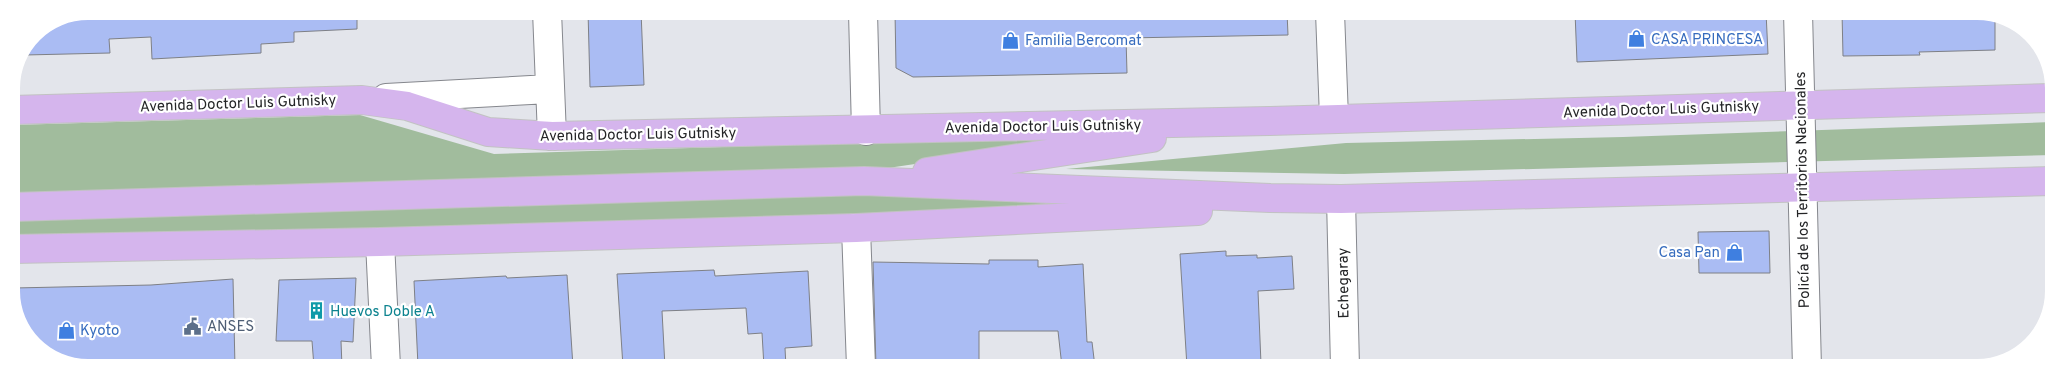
<svg xmlns="http://www.w3.org/2000/svg" width="2065" height="379" font-family="Overpass,sans-serif">
	<rect width="100%" height="100%" fill="#e3e5eb"/>
	<path fill="#a1bc9d" d="M 360,115 L 494,154 L 1112,135 L 773,185 L 1194,200 L 881,213 L 13,241 L 12,125 Z
		M 2052,122 L 2053,155 L 1344,174 L 1066,169 L 1346,143 L 1623,137 Z"/>
	<path fill="#aabcf3" stroke="#7e8086" d="M 88,11 L 357,11 L 357,29 L 294,32 L 294,42 L 261,44 L 261,53 L 152,59 L 151,37 L 109,39 L 110,53 L 25,55 L 34,33 Z
		M 588,11 L 641,11 L 644,85 L 590,87 Z
		M 895,12 L 1287,12 L 1288,35 L 1126,38 L 1127,73 L 913,77 L 896,68 Z
		M 1575,12 L 1766,12 L 1768,54 L 1577,62 Z
		M 1842,12 L 1987,12 L 1995,15 L 1995,50 L 1919,52 L 1920,55 L 1843,56 Z
		M 1769,231 L 1770,273 L 1699,273 L 1698,232 Z
		M 1226,251 L 1226,256 L 1257,255 L 1257,258 L 1292,256 L 1294,289 L 1258,291 L 1261,364 L 1233,365 L 1233,367 L 1187,367 L 1180,254 Z
		M 989,260 L 1038,260 L 1038,267 L 1083,264 L 1087,342 L 1092,342 L 1095,367 L 1062,367 L 1058,331 L 979,331 L 979,367 L 876,367 L 873,262 L 989,264 Z
		M 714,270 L 715,276 L 808,271 L 812,346 L 785,348 L 786,367 L 764,367 L 762,333 L 748,334 L 746,308 L 662,311 L 665,367 L 623,367 L 617,274 Z
		M 567,275 L 573,367 L 476,367 L 476,362 L 418,366 L 414,281 L 506,276 L 507,278 Z
		M 356,278 L 353,342 L 341,341 L 342,367 L 314,367 L 312,341 L 276,341 L 279,280 Z
		M 233,279 L 235,367 L 78,367 L 37,349 L 14,311 L 14,288 L 151,285 Z"/>
	<g fill="none" stroke-linecap="round" stroke-linejoin="round">
		<defs>
			<path id="minor" d="M 547,11 L 552,136
				M 863,12 L 866,131
				M 1330,12 L 1334,118
				M 1798,12 L 1807,368
				M 386,98 L 549,89
				M 1341,199 L 1345,367
				M 856,228 L 861,367
				M 380,242 L 386,367"/>
			<path id="major" d="M 12,110 L 362,100 L 407,106 L 488,132 L 552,136 L 1269,121 L 2052,98
				M 927,172 L 1152,138
				M 13,207 L 864,181 L 1270,198 L 1341,199 L 2053,181
				M 13,249 L 380,242 L 856,228 L 1198,211"/>
		</defs>
		<use href="#minor" stroke="#85878d" stroke-width="30"/>
		<use href="#major" stroke="#c2c2c3" stroke-width="30"/>
		<use href="#minor" stroke="#fff" stroke-width="28"/>
		<use href="#major" stroke="#d5b5ed" stroke-width="28"/>
	</g>
	<defs>
		<symbol id="shop-bare" viewBox="-9 -9 18 18"><path d="M-5-2.5h2.3a2.7 3.5 0 0 1 5.4 0H5L5.5 6h-11ZM-1.5-2.5h3a1.5 2.3 0 0 0-3 0Z" fill="#3f7fe0" stroke="#fff" stroke-width="2.5" paint-order="stroke"/></symbol>
		<symbol id="building-bare" viewBox="-9 -9 18 18"><path d="M-4-6H4V6H1V3H-1V6H-4ZM-2.5-4.3h1.7v1.8h-1.7ZM.8-4.3h1.7v1.8H.8ZM-2.5-1h1.7V.8h-1.7ZM.8-1h1.7V.8H.8Z" fill="#0f9aa8" stroke="#fff" stroke-width="2.5" paint-order="stroke"/></symbol>
		<symbol id="civic-bare" viewBox="-9 -9 18 18"><path d="M-.6-6.5H3V-4.5H.6V-3L4-1V1h2V6H-6V1h2V-1L-.6-3ZM-1.2 2.5V6h2.4V2.5Z" fill="#5c6f8a" stroke="#fff" stroke-width="2.5" paint-order="stroke"/></symbol>
	</defs>
	<g fill-rule="evenodd">
		<use href="#shop-bare" x="1624" y="26" width="25" height="25"/>
		<use href="#shop-bare" x="998" y="28" width="25" height="25"/>
		<use href="#shop-bare" x="1722" y="240" width="25" height="25"/>
		<use href="#building-bare" x="304" y="298" width="25" height="25"/>
		<use href="#civic-bare" x="180" y="314" width="25" height="25"/>
		<use href="#shop-bare" x="54" y="318" width="25" height="25"/>
	</g>
	<g text-anchor="middle" stroke-width="4.5" stroke-linejoin="round" paint-order="stroke">
		<g font-size="15" fill="#366cbe" stroke="#fff" text-anchor="start">
			<text x="1651" y="44">CASA PRINCESA</text>
			<text x="1025" y="45">Familia Bercomat</text>
			<text x="1720" y="257" text-anchor="end">Casa Pan</text>
			<text x="80" y="335">Kyoto</text>
		</g>
		<g font-size="15" fill="#242527" stroke="#fff">
			<text transform="translate(238 103) rotate(-2)" y="5">Avenida Doctor Luis Gutnisky</text>
			<text transform="translate(1661 109) rotate(-2)" y="5">Avenida Doctor Luis Gutnisky</text>
			<text transform="translate(1043 126) rotate(-1)" y="5">Avenida Doctor Luis Gutnisky</text>
			<text transform="translate(638 134) rotate(-1)" y="5">Avenida Doctor Luis Gutnisky</text>
			<text transform="translate(1802 190) rotate(-91)" y="5">Policía de los Territorios Nacionales</text>
			<text transform="translate(1343 283) rotate(-91)" y="5">Echegaray</text>
		</g>
		<g font-size="15" fill="#0d838f" stroke="#fff" text-anchor="start">
			<text x="330" y="316">Huevos Doble A</text>
		</g>
		<g font-size="15" fill="#4e5e75" stroke="#fff" text-anchor="start">
			<text x="207" y="331">ANSES</text>
		</g>
	</g>
	<path d="M0 0H2065V379H0ZM88 20H1977A68 68 0 0 1 2045 88V291A68 68 0 0 1 1977 359H88A68 68 0 0 1 20 291V88A68 68 0 0 1 88 20Z" fill="#fff" fill-rule="evenodd"/>
</svg>
